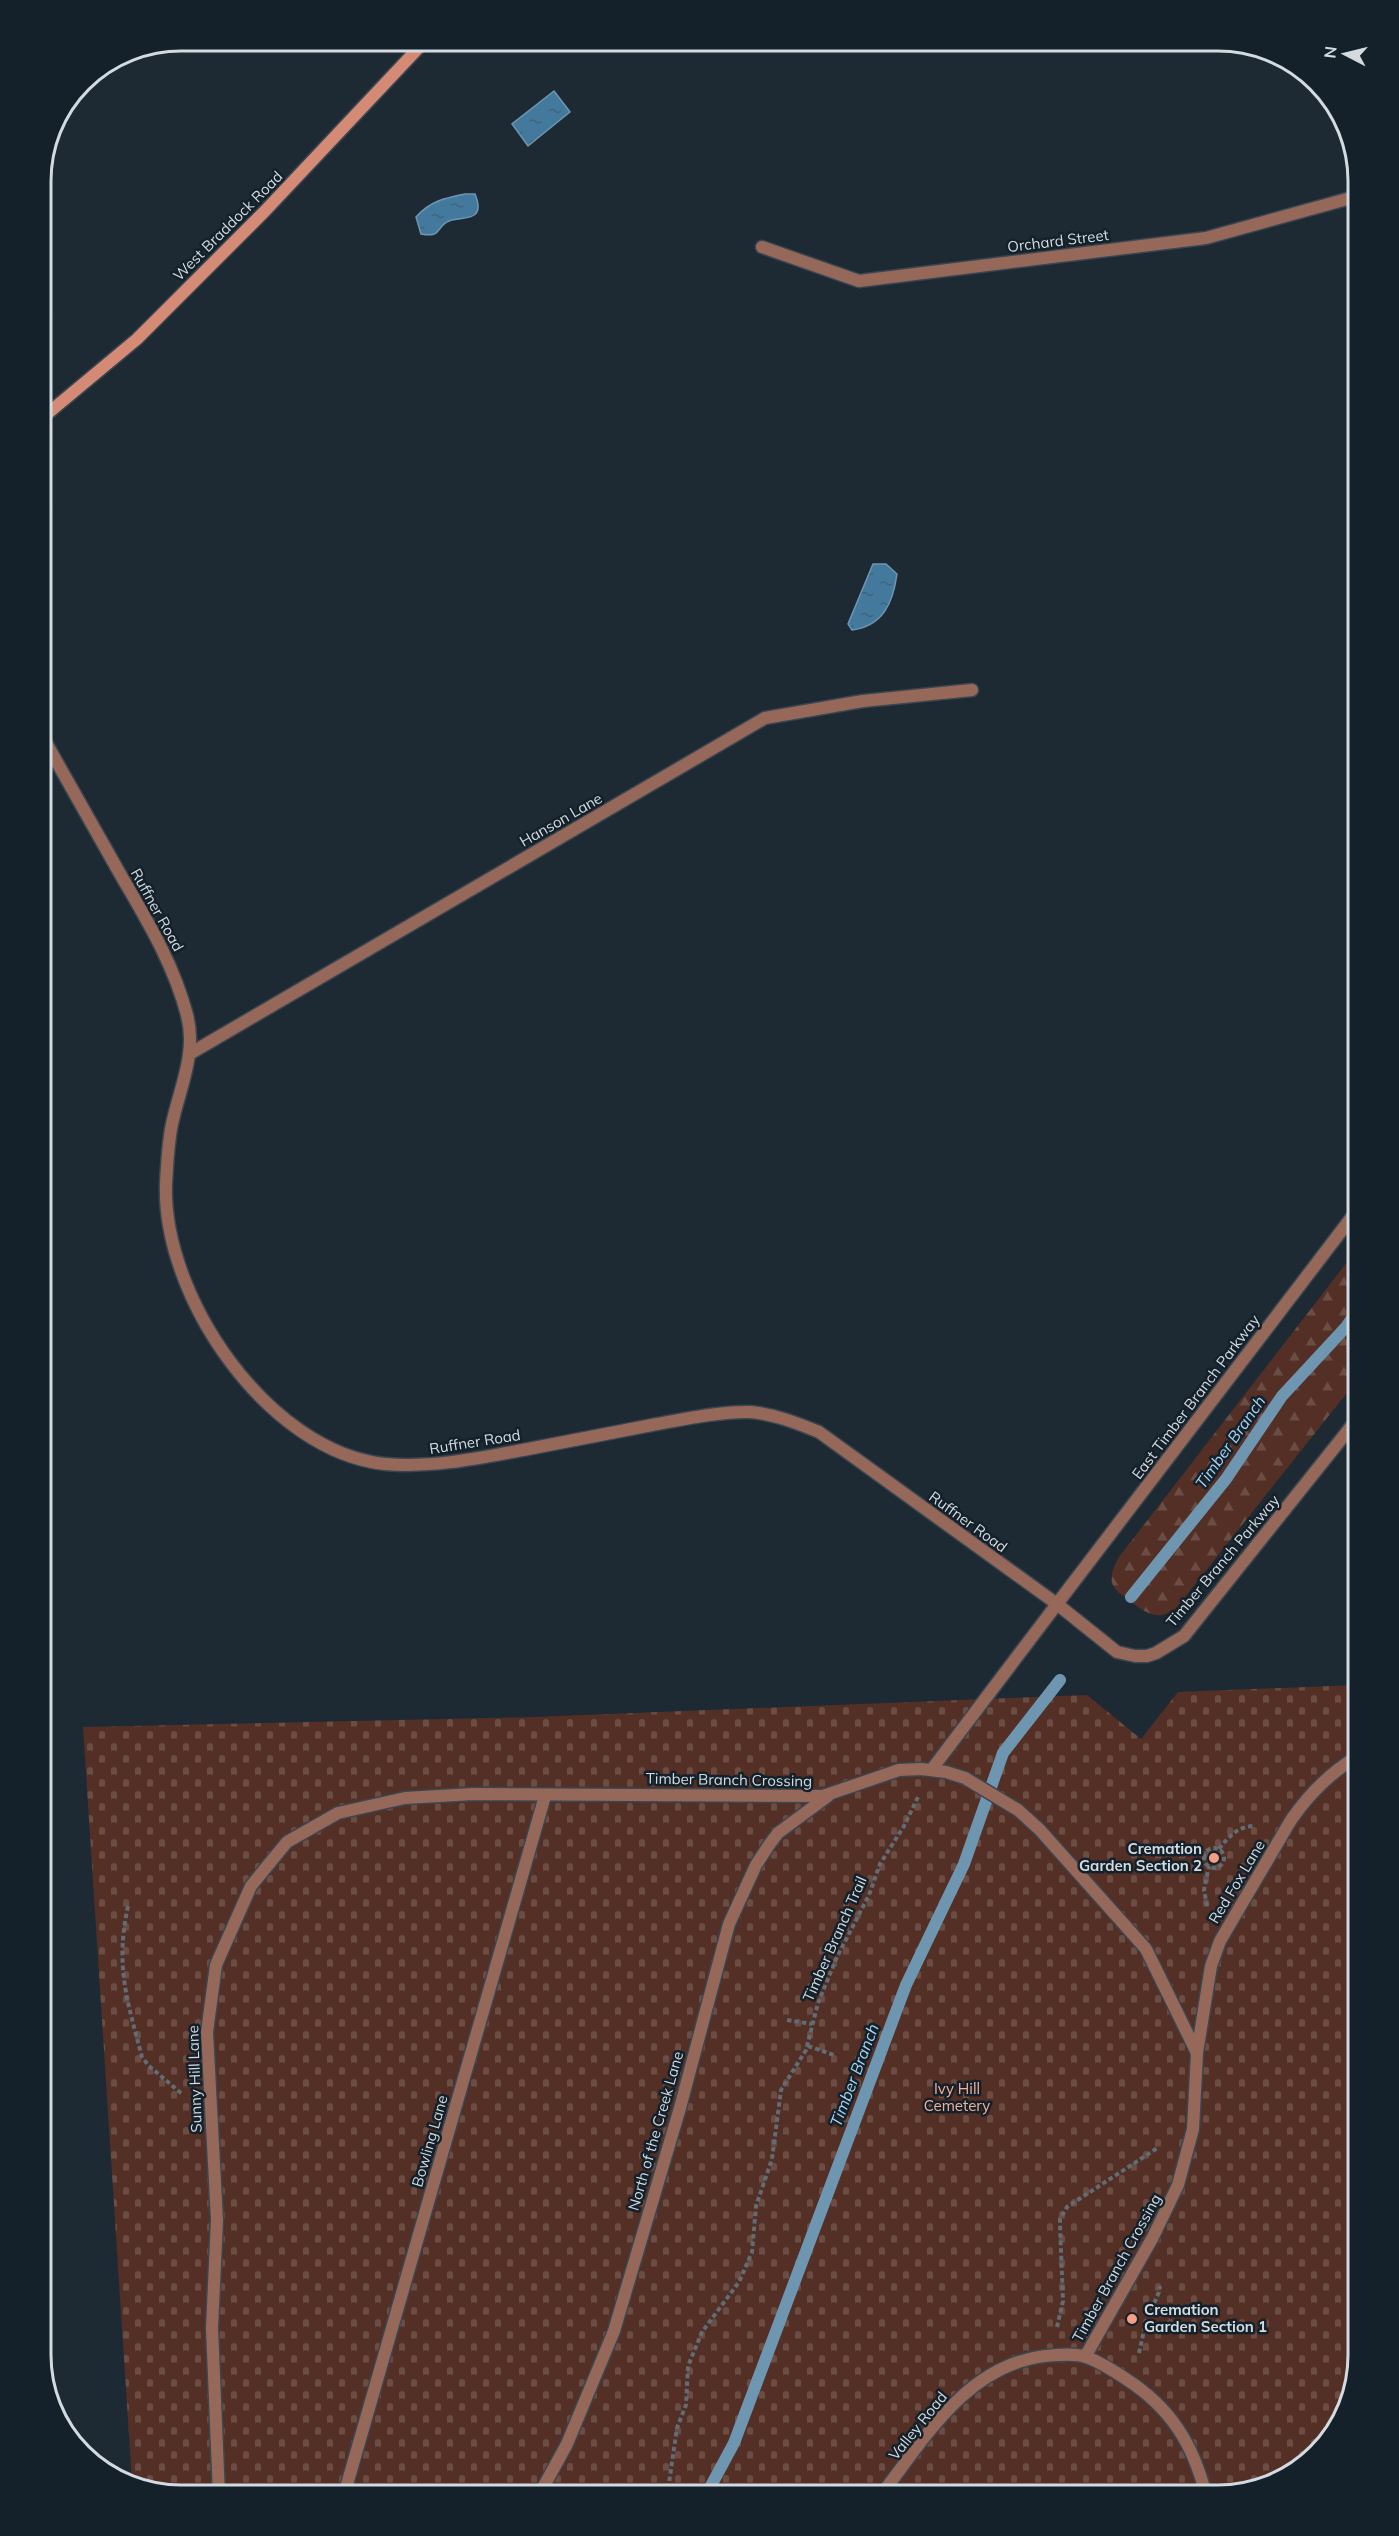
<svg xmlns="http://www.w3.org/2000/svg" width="1399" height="2536" font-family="Mulish,sans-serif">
	<defs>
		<pattern id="forest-firs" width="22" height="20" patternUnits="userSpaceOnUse" patternTransform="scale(1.5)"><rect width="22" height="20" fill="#532f25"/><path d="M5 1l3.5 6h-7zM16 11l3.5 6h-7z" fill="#6b4d44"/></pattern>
		<pattern id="cemetery-stones" width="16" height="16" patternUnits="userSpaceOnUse" patternTransform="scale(1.5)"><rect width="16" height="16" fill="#532f25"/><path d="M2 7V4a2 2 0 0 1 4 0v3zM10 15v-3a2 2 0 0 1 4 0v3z" fill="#6b4d44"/></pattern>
		<pattern id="water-ripples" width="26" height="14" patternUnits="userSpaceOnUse" patternTransform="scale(1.5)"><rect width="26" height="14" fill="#43799d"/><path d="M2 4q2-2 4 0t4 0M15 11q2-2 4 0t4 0" fill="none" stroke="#416379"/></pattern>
	</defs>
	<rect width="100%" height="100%" fill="#1d2a34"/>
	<path fill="url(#forest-firs)" d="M 1358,1248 L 1358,1379 L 1177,1607 C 1159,1623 1145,1613 1129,1600 C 1123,1596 1115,1591 1112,1583 C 1110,1574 1115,1564 1119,1557 Z"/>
	<path fill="url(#cemetery-stones)" d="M 1358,1685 L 1358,2356 L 1335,2433 L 1272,2485 L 1218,2495 L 172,2495 L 132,2482 L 83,1727 L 535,1717 L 1087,1695 L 1141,1739 L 1178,1692 Z"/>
	<path fill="url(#water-ripples)" stroke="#6e96b1" stroke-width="1.5" d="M 554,91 L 570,112 L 528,146 L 512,124 Z
		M 465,194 L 475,194 C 487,223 462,216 449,221 C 435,227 443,238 421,234 L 416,217 C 430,201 445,198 465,194 Z
		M 873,564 L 886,564 L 897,574 C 893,603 883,626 852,630 L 848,624 Z"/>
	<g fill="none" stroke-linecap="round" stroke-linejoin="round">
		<path stroke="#6e96b1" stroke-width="12" d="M 1131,1597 L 1226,1479 L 1282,1396 L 1346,1327 L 1358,1310
			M 706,2495 L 734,2443 L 906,1985 L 964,1864 L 1003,1753 L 1060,1680"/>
		<defs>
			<path id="service" d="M 932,1769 L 1057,1604
				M 1197,2053 L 1211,1966 L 1220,1941 L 1291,1820 C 1309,1794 1331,1772 1358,1756
				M 219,2495 L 212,2328 L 217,2220 L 207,2032 L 216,1965 L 251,1886 L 287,1842 L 338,1813 L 405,1798 L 473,1794 L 823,1796 L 899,1770 L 921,1769 L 946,1772 L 965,1778 L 1018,1810 L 1040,1830 L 1146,1949 L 1197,2053 L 1193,2129 L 1178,2185 L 1153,2237 L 1085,2357
				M 344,2495 L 545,1796
				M 539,2495 L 567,2444 L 614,2331 L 680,2108 L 729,1924 L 756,1865 L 769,1845 L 778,1833 L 828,1796
				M 881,2495 C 925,2438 967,2365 1045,2356 C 1058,2355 1074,2353 1086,2357 C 1100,2362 1114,2371 1126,2379 C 1171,2408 1193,2444 1206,2495"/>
			<path id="minor" d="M 762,247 L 859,281 L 1206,238 L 1358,196
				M 41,734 C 67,780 93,826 119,872 C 146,919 173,962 187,1015 C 197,1053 180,1087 172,1124 C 168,1143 167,1164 166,1184 C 162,1296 268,1452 385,1464 C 434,1468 480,1458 528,1449 C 569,1441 611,1433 652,1425 C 680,1420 721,1411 750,1412 C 774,1414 797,1423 819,1432 L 1057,1604 L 1117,1652 L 1135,1656 L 1147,1656 L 1156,1653 L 1184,1636 L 1358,1418
				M 191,1053 L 765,718 L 863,701 L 972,690
				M 1057,1604 L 1358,1209"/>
			<path id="secondary" d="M 41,419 L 137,339 L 264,212 L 425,41"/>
		</defs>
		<use href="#service" stroke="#3a4650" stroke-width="15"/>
		<use href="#minor" stroke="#3a4650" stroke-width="15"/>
		<use href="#secondary" stroke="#3a4650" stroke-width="15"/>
		<path stroke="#616c74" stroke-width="4" stroke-dasharray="4.5 3" stroke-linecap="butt" d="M1204 1858a10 10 0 1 1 20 0a10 10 0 1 1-20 0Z
			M 1219,1849 C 1229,1836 1238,1826 1255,1826
			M 128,1906 C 115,1966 127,2000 142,2057 L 149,2066 L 182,2094
			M 1207,1906 L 1204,1890 L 1209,1866
			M 787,2020 L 812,2024
			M 808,2046 L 834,2055
			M 1057,2327 L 1063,2301 L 1060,2225 L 1060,2219 L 1067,2207 L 1159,2147
			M 1139,2353 L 1146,2322 L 1159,2292 L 1160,2286
			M 664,2495 L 669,2483 L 677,2428 L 686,2405 L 688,2366 L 702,2332 L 739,2282 L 752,2252 L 756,2206 L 772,2159 L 781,2090 L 806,2050 L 818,2003 L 837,1957 L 869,1895 L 880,1864 L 904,1826 L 918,1797"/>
		<use href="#service" stroke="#96685a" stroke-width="12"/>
		<use href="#minor" stroke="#96685a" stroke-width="12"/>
		<use href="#secondary" stroke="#d48a75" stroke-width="12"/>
	</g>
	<g fill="#f49e86" stroke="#14212a" stroke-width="2">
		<circle cx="1214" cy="1858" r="6"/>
		<circle cx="1132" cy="2319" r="6"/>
	</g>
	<g text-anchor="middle" stroke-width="5" stroke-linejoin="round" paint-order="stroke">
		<g font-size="15" fill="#d3dbe1" stroke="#14212a">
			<text transform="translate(228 226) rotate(-45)" y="5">West Braddock Road</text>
			<text transform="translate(1058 241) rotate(-7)" y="5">Orchard Street</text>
			<text transform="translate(561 820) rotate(-30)" y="5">Hanson Lane</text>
			<text transform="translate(157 910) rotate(61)" y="5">Ruffner Road</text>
			<text transform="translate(1196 1397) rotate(-53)" y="5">East Timber Branch Parkway</text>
			<text transform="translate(475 1442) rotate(-9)" y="5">Ruffner Road</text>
			<text transform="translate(968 1522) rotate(36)" y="5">Ruffner Road</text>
			<text transform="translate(1223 1561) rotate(-50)" y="5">Timber Branch Parkway</text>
			<text transform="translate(729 1780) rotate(1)" y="5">Timber Branch Crossing</text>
			<text transform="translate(1237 1882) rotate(-59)" y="5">Red Fox Lane</text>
			<text transform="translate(835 1939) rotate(-66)" y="5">Timber Branch Trail</text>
			<text transform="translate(195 2079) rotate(-92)" y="5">Sunny Hill Lane</text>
			<text transform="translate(656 2131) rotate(-74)" y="5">North of the Creek Lane</text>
			<text transform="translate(430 2141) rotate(-74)" y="5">Bowling Lane</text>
			<text transform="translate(1117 2268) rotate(-61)" y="5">Timber Branch Crossing</text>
			<text transform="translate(918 2426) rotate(-51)" y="5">Valley Road</text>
		</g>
		<g font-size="15" font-weight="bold" fill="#d3dbe1" stroke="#14212a" text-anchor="end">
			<text x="1202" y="1854">Cremation<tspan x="1202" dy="17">Garden Section 2</tspan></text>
			<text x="1144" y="2315" text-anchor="start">Cremation<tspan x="1144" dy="17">Garden Section 1</tspan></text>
		</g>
		<g font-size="15" fill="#f6af9b" stroke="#14212a">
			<text x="957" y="2094">Ivy Hill<tspan x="957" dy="17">Cemetery</tspan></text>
		</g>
		<g font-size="16" font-style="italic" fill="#a7d5f6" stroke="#14212a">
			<text transform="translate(1230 1442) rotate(-55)" y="6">Timber Branch</text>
			<text transform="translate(854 2075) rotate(-69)" y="6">Timber Branch</text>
		</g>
	</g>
	<path d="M0 0H1399V2536H0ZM181 51H1218A130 130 0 0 1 1348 181V2355A130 130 0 0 1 1218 2485H181A130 130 0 0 1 51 2355V181A130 130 0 0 1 181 51Z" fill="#14212a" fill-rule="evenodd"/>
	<path fill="none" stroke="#d3dbe1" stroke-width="3" d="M181 51H1218A130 130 0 0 1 1348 181V2355A130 130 0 0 1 1218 2485H181A130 130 0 0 1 51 2355V181A130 130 0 0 1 181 51Z"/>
	<g transform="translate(1345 54) rotate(277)" stroke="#14212a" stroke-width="4.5" paint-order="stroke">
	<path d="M0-4.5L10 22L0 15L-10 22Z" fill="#d3dbe1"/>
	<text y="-9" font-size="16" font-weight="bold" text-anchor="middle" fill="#d3dbe1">N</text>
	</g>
</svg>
